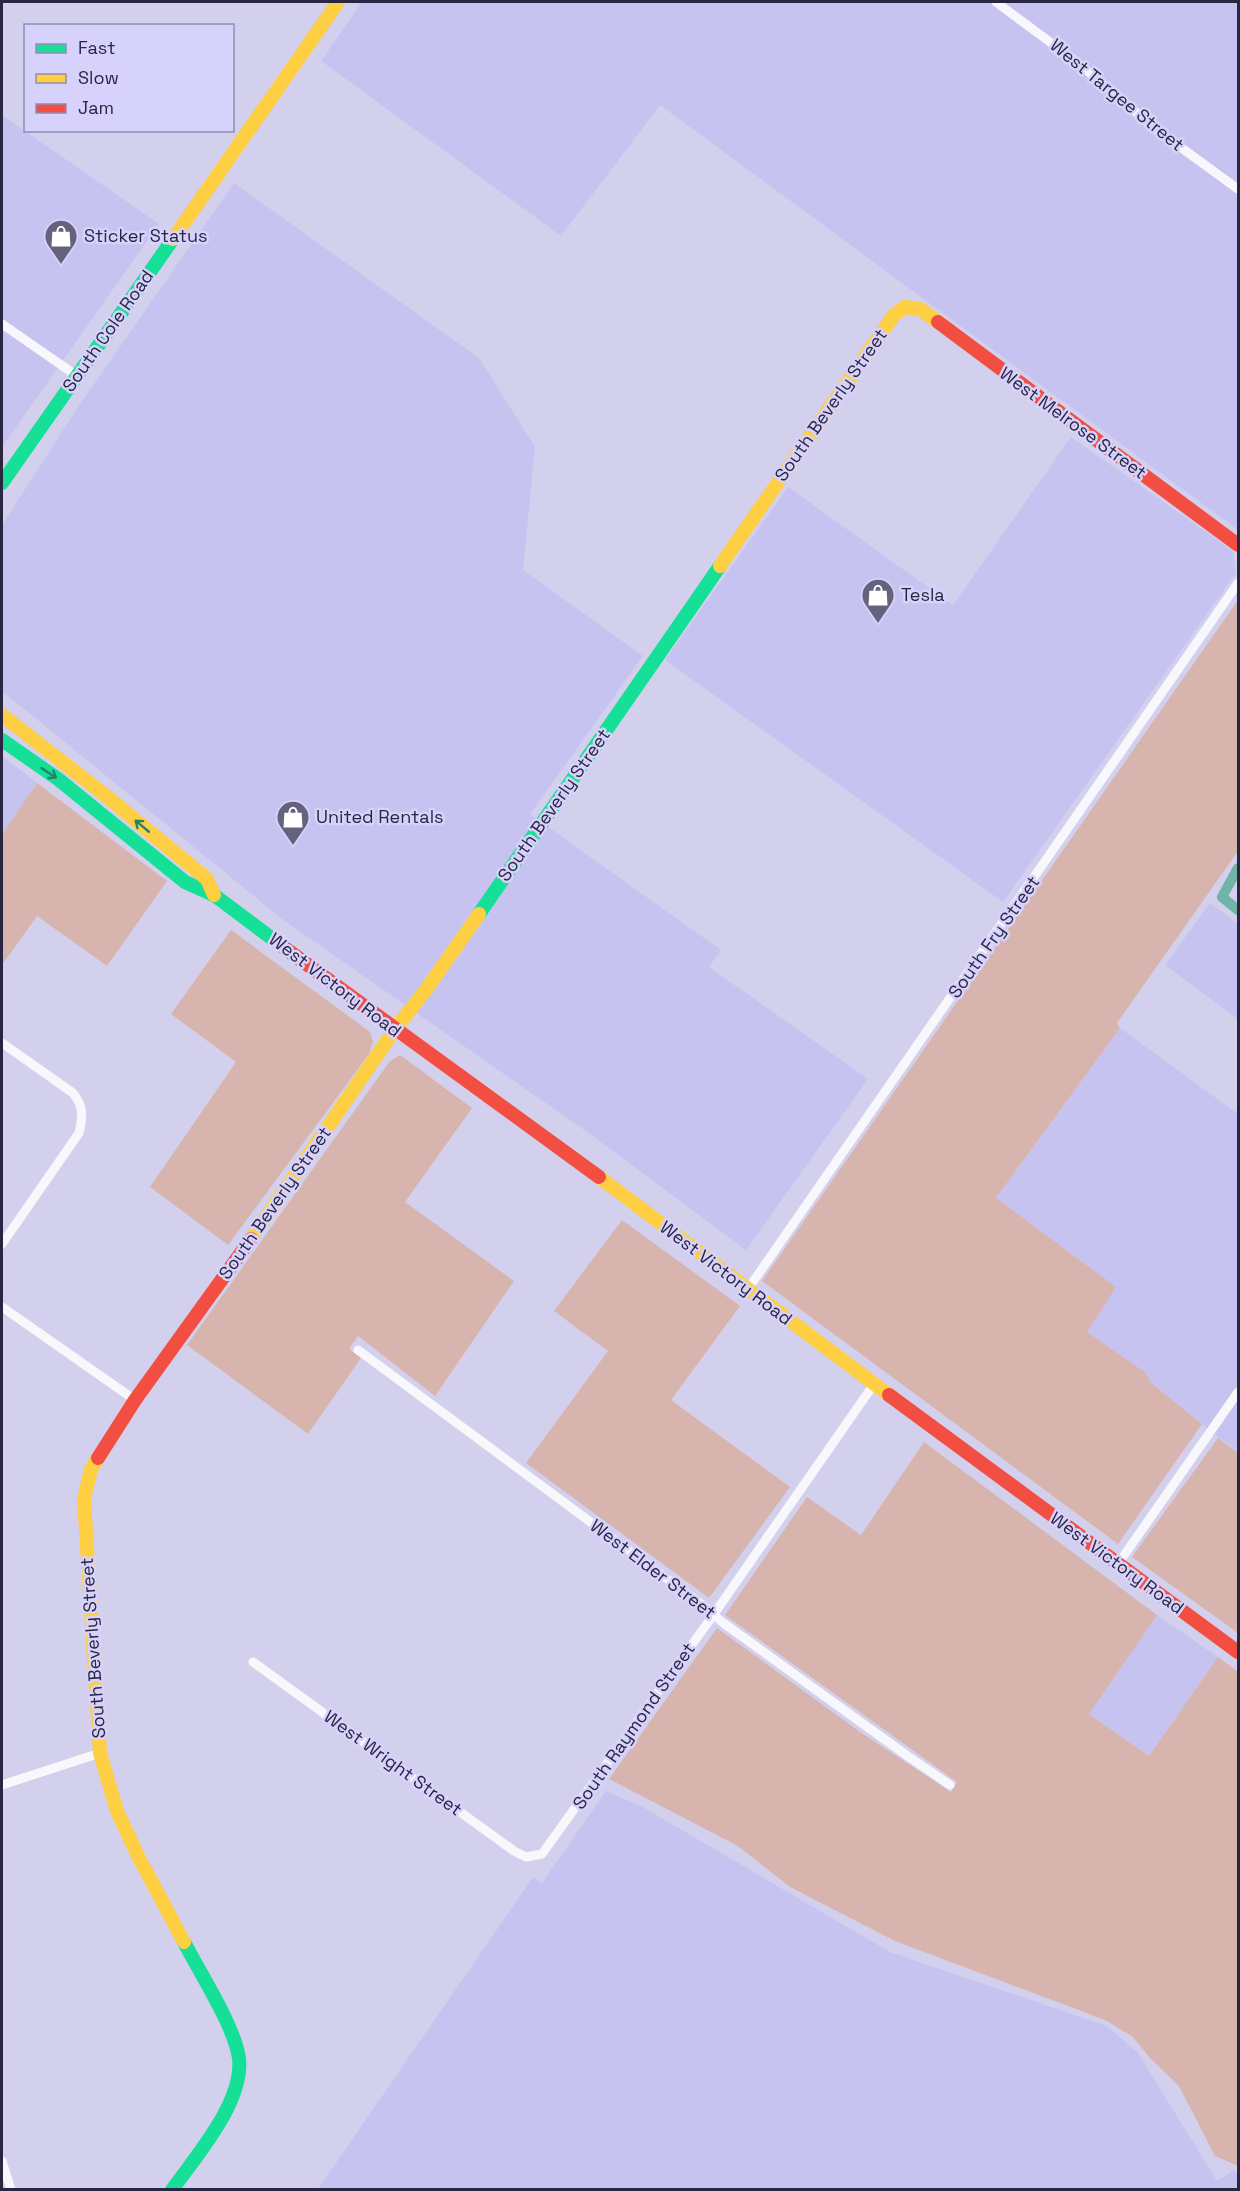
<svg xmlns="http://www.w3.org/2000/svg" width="1240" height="2191" font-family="'Space Grotesk',sans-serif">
	<rect width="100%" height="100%" fill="#d3d0ed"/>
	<path fill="#c7c3f0" d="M 362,2 L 1238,2 L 1238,530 L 660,105 L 561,236 L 321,61 Z
		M 2,115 L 159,224 L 2,447 Z
		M 234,183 L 479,358 L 535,447 L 523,570 L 643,656 L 530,814 L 721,950 L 709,967 L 868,1079 L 746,1250 L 590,1134 L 282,919 L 2,691 L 2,525 L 78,407 Z
		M 1071,437 L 1233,551 L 1236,573 L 1003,902 L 665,660 L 788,487 L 953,605 Z
		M 2,756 L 37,783 L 2,834 Z
		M 1210,903 L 1238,924 L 1238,1019 L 1165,965 Z
		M 1120,1028 L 1238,1114 L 1238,1453 L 1150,1382 L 1145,1373 L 1087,1332 L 996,1198 Z
		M 1157,1615 L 1218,1657 L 1149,1756 L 1088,1713 Z
		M 606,1791 L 641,1806 L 890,1952 L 1107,2026 L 1138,2053 L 1217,2181 L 1234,2170 L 1238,2174 L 1238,2189 L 318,2189 L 533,1877 L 542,1883 Z"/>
	<path fill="#d8b4af" d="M 1238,600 L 1238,851 L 1117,1023 L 1120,1028 L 996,1198 L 1116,1287 L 1087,1332 L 1146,1373 L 1150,1382 L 1202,1424 L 1118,1544 L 762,1281 Z
		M 37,783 L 167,881 L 107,966 L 37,916 L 2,965 L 2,834 Z
		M 231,930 L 370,1032 L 373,1042 L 369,1054 L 228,1245 L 150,1187 L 236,1062 L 171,1014 Z
		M 400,1055 L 472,1108 L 405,1202 L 514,1281 L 435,1396 L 358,1336 L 349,1349 L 361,1358 L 308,1434 L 187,1345 L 390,1061 Z
		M 622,1220 L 740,1306 L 671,1400 L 790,1487 L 709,1598 L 526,1463 L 608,1351 L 554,1311 Z
		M 1218,1438 L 1238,1453 L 1238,1633 L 1132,1557 Z
		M 924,1442 L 1157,1615 L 1089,1714 L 1149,1756 L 1218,1657 L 1238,1672 L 1238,2166 L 1215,2156 L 1179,2086 L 1150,2058 L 1133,2037 L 1105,2020 L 895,1941 L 790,1887 L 738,1846 L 609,1779 L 717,1628 L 863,1734 L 951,1792 L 957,1782 L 725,1615 L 807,1497 L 861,1535 Z"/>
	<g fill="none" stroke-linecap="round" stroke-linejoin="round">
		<path stroke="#6fb4a7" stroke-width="10" d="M 1238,868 L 1222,897 L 1238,910"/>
		<path stroke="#f8f8fc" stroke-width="9" d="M 996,2 L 1077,62 L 1157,130 L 1238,189
			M 2,324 L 77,376
			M 2,1043 L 73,1093 C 84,1107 83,1116 79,1133 L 2,1244
			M 748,1289 L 1238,583
			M 2,1307 L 135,1400
			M 358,1350 L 704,1606 L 722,1622 L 909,1757 L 950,1785
			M 1118,1564 L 1238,1392
			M 253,1662 L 514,1851 L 526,1857 L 542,1854 L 714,1614 L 874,1384
			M 2,1785 L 100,1753
			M 2,2161 L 11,2190"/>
		<path stroke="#16e098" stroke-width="14" d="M 2,483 L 173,239
			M 2,740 L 58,779 L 185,882 L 214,895 L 286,949
			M 479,914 L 720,566
			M 172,2190 C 196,2156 244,2102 239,2058 C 234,2025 200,1973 184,1942"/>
		<path stroke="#ffcf43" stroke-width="14" d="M 173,239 L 338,2
			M 720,566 L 894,315 L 905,307 L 920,309 L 938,322
			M 2,715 L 105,795 L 207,879 L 214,895
			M 599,1177 L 889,1395
			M 251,1239 L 395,1029 L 425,991 L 479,914
			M 98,1458 L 91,1469 L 84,1499 L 100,1753 L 117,1811 L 138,1856 L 184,1942"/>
		<path stroke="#f24e42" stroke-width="14" d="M 938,322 L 1238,545
			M 286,949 L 599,1177
			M 889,1395 L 1238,1652
			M 98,1458 L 135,1400 L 251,1239"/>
	</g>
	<defs><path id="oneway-shaft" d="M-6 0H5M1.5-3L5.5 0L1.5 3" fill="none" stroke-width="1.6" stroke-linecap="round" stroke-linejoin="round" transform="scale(1.5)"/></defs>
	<g stroke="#20836c">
		<use href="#oneway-shaft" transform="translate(49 773) rotate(34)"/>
		<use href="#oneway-shaft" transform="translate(142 826) rotate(-140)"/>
	</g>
	<defs>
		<symbol id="shop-pin" viewBox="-11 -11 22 30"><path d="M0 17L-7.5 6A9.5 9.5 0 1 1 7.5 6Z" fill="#65627d" stroke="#d6d2fc"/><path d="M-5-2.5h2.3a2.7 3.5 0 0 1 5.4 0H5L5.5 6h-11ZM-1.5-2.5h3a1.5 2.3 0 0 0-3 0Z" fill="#fff"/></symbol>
	</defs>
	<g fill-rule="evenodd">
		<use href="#shop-pin" x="42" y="217" width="38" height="52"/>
		<use href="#shop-pin" x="859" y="576" width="38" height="52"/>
		<use href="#shop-pin" x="274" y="798" width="38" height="52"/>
	</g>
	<g text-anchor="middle" stroke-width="5" stroke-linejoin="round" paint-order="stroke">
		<g font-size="18" fill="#2a2641" stroke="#d6d2fc">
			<text transform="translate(1117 95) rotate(39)" y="6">West Targee Street</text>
			<text transform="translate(108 331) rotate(-55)" y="6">South Cole Road</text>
			<text transform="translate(831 405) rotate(-55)" y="6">South Beverly Street</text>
			<text transform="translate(1073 423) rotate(36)" y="6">West Melrose Street</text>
			<text transform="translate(554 805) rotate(-55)" y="6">South Beverly Street</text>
			<text transform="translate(994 937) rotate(-55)" y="6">South Fry Street</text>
			<text transform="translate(335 985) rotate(37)" y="6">West Victory Road</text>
			<text transform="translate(275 1203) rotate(-55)" y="6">South Beverly Street</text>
			<text transform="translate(726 1273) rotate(37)" y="6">West Victory Road</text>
			<text transform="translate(1117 1563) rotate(36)" y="6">West Victory Road</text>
			<text transform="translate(653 1569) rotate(37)" y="6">West Elder Street</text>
			<text transform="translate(93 1648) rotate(-94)" y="6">South Beverly Street</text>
			<text transform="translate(634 1726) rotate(-55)" y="6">South Raymond Street</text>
			<text transform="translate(393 1763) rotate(36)" y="6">West Wright Street</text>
		</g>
		<g font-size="18" fill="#2a2641" stroke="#d6d2fc" text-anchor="start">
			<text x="84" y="242">Sticker Status</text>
			<text x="901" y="601">Tesla</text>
			<text x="316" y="823">United Rentals</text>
		</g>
	</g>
	<rect width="1240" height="2191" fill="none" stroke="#2a2641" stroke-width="6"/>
	<rect x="24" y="24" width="210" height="108" fill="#d6d2fc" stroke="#918db1" stroke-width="1.5"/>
	<rect x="36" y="44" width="30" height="9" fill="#16e098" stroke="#918db1" stroke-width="1.5"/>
	<text x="78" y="54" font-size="18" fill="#2a2641">Fast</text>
	<rect x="36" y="74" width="30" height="9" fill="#ffcf43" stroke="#918db1" stroke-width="1.5"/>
	<text x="78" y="84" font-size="18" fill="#2a2641">Slow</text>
	<rect x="36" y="104" width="30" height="9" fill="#f24e42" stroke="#918db1" stroke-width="1.5"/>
	<text x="78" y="114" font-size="18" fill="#2a2641">Jam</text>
</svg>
